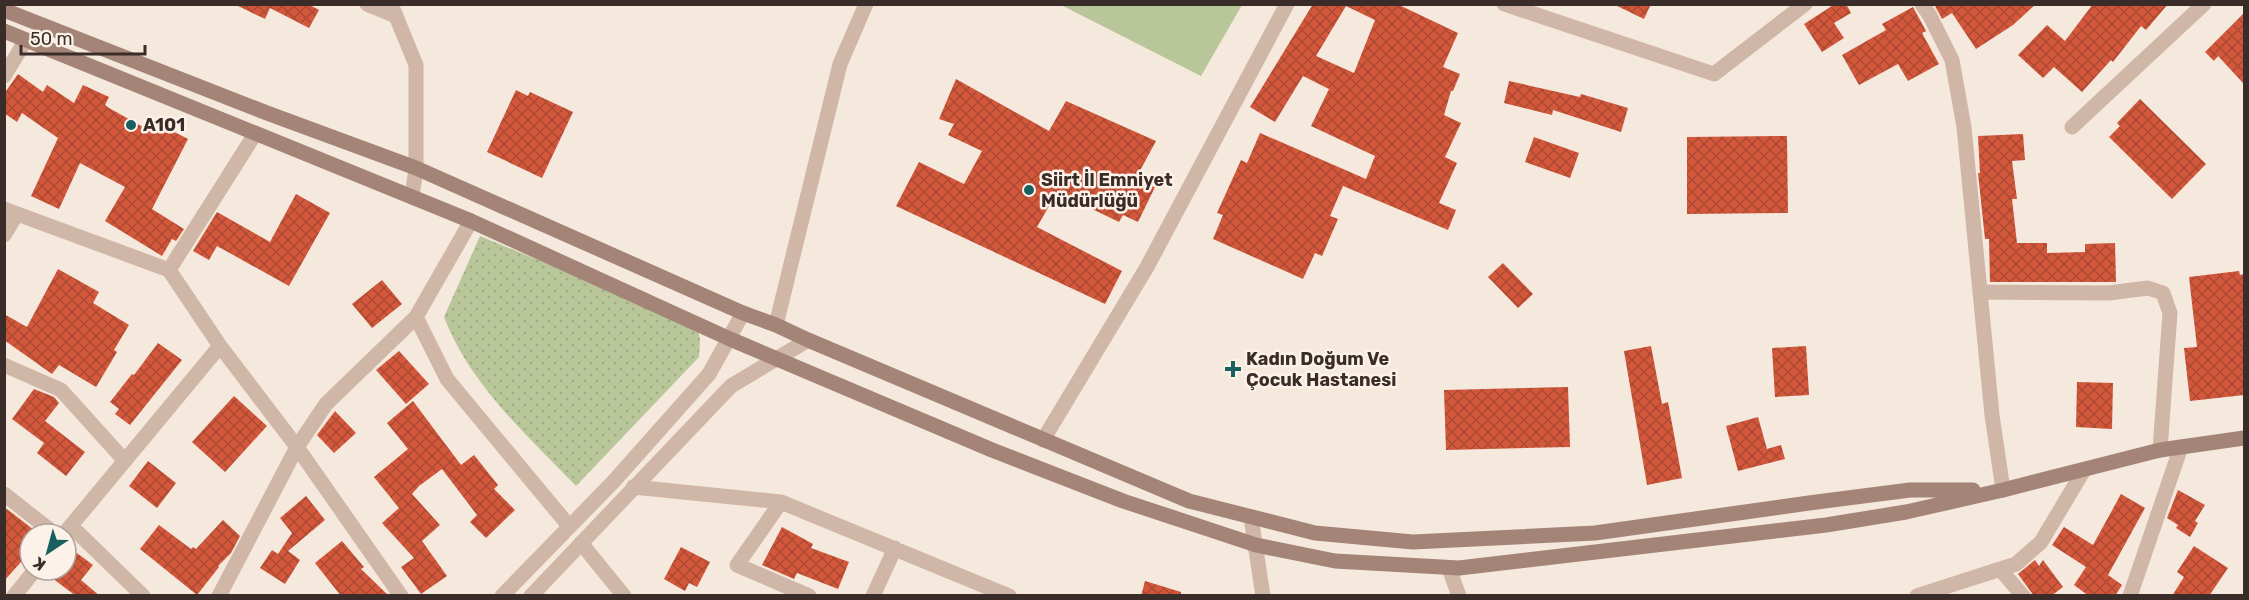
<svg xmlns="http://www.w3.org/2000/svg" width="2249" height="600" font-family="Rubik,sans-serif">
	<defs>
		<pattern id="park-dots" width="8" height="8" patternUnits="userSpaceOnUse" patternTransform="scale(1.5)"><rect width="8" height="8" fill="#b9c69a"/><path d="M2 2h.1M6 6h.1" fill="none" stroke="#a0aa85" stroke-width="1.8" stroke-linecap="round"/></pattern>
		<pattern id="building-cross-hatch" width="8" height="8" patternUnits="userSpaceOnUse" patternTransform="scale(1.5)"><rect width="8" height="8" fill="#d3583b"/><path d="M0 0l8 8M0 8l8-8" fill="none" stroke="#ac4932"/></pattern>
	</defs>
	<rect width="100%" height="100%" fill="#f5e8dc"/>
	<path fill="#b9c69a" d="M 1061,5 L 1242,5 L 1201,76 Z"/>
	<path fill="url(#park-dots)" d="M 480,236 L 686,321 L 698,330 L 700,340 L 699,357 L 576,486 C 527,435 470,385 444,317 Z"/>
	<path fill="url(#building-cross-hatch)" fill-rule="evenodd" d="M 234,4 L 308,4 L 319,10 L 309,28 L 270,8 L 265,19 Z
		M 1313,4 L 1397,4 L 1458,33 L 1443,67 L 1460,74 L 1453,91 L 1451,91 L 1444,115 L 1461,123 L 1445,157 L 1457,163 L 1439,203 L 1456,210 L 1448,230 L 1343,186 L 1330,216 L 1338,219 L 1322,256 L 1315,253 L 1303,279 L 1213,239 L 1223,215 L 1217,213 L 1241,160 L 1247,163 L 1260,133 L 1366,179 L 1375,156 L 1311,126 L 1329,89 L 1303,76 L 1275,122 L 1250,107 ZM 1346,6 L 1375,20 L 1354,73 L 1316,56 Z
		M 1613,4 L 1651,4 L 1644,19 Z
		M 1835,4 L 1846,4 L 1851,13 L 1834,23 L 1844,38 L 1822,52 L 1804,24 Z
		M 1934,4 L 2036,4 L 2013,25 L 1976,49 L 1952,13 L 1942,19 Z
		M 2093,4 L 2168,4 L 2146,30 L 2141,26 L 2113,62 L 2111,60 L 2082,92 L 2054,67 L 2043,78 L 2018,55 L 2047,25 L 2065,41 Z
		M 1913,7 L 1926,31 L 1922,33 L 1939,64 L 1908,81 L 1898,64 L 1859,85 L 1842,55 L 1886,30 L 1882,24 Z
		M 2244,13 L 2244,84 L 2218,56 L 2214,61 L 2205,52 Z
		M 18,74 L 43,92 L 47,85 L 74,103 L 83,85 L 109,97 L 105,105 L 109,108 L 152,132 L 157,123 L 188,139 L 152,209 L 184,229 L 176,241 L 172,239 L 162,256 L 105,221 L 125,187 L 80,163 L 59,209 L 31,196 L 58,138 L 22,113 L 17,122 L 4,113 L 4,94 Z
		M 956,79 L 1049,131 L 1066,101 L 1156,141 L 1136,178 L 1155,187 L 1138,222 L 1123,215 L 1119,222 L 1057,192 L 1037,227 L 1122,271 L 1105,304 L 896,206 L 919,162 L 964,184 L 982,151 L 948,135 L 954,124 L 939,119 Z
		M 1509,81 L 1580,97 L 1581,94 L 1628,108 L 1621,132 L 1553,110 L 1552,115 L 1504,103 Z
		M 516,90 L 528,96 L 530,92 L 573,112 L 542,178 L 487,152 Z
		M 2140,99 L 2206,164 L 2172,199 L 2109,137 L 2120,126 L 2117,123 Z
		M 2023,134 L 2025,160 L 2012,161 L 2017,199 L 2012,199 L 2017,243 L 2047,243 L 2047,253 L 2085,252 L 2085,244 L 2115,243 L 2116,282 L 1990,282 L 1989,239 L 1985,239 L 1978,173 L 1980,173 L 1978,136 Z
		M 1787,136 L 1788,213 L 1687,214 L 1687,137 Z
		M 1534,137 L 1579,153 L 1570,178 L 1525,162 Z
		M 296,194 L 330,213 L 289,286 L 217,246 L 209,260 L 193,251 L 217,212 L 270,242 Z
		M 1503,263 L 1533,294 L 1518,308 L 1488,277 Z
		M 58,269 L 99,292 L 93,303 L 129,325 L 114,350 L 117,352 L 96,387 L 59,365 L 52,374 L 4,340 L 4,314 L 27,327 Z
		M 2239,271 L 2240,275 L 2244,274 L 2244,395 L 2190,401 L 2184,348 L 2197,347 L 2189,277 Z
		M 382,280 L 402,304 L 372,328 L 352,304 Z
		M 158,343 L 182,360 L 130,425 L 115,414 L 119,409 L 110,402 L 132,374 L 134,375 Z
		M 1651,346 L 1662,404 L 1668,402 L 1682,478 L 1647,485 L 1624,351 Z
		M 1806,346 L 1809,395 L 1775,397 L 1772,348 Z
		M 399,351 L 429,384 L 406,404 L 376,370 Z
		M 2077,382 L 2113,383 L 2112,429 L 2076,427 Z
		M 1568,387 L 1570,447 L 1446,450 L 1444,390 Z
		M 34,389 L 54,397 L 59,403 L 45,421 L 85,452 L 66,476 L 37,453 L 44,443 L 12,419 Z
		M 234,396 L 267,426 L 225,472 L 192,442 Z
		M 413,401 L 461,465 L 474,455 L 498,485 L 494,489 L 515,510 L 486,538 L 470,522 L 477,515 L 442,469 L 419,486 L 412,494 L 440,525 L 422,541 L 447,576 L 421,594 L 401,567 L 414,558 L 382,523 L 399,508 L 374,477 L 408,449 L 387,423 Z
		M 335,411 L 356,433 L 334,453 L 317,435 Z
		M 1758,417 L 1767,449 L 1781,445 L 1785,459 L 1738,471 L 1726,426 Z
		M 148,461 L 176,483 L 157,508 L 129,486 Z
		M 2178,490 L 2205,505 L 2195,521 L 2198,523 L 2190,537 L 2176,528 L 2178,525 L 2167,518 Z
		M 2121,494 L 2145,508 L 2108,575 L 2122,585 L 2115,596 L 2089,596 L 2074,585 L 2086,567 L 2052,545 L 2064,527 L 2093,545 Z
		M 306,496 L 325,520 L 288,551 L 300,560 L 285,584 L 260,568 L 272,550 L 278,554 L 292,533 L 280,518 Z
		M 7,509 L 39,534 L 30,534 L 30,552 L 4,581 L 4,511 Z
		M 223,520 L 240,536 L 231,553 L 218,566 L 219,567 L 197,595 L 140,549 L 159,525 L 191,549 L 193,547 L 196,549 Z
		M 782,527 L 813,544 L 811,548 L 849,562 L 838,589 L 797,573 L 794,579 L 762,565 Z
		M 342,541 L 364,567 L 361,569 L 389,596 L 341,596 L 315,563 Z
		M 66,545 L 93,565 L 81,580 L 100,596 L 76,596 L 44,572 L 45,570 L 66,570 Z
		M 2194,546 L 2228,568 L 2209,596 L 2172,596 L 2184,577 L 2177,572 Z
		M 681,547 L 710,562 L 697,587 L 689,583 L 685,591 L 664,579 Z
		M 2035,560 L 2039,566 L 2043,560 L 2063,587 L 2051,596 L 2034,596 L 2018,574 Z
		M 1145,581 L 1181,592 L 1181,596 L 1141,596 Z"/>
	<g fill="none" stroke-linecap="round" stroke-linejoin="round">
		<path stroke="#cfb6a6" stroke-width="15" d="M 367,4 L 396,16
			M 1504,4 L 1714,74 L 1805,4
			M 1922,4 L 1930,16 L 1952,60 L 1964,127 L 1992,415 L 2003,490
			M 4,76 L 26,40
			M 2072,127 L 2204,4
			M 4,209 L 169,270 L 220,346 L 297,447 L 401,596
			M 4,235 L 17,214
			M 169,270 L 255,134
			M 1981,292 L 2109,293 L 2148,288 L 2163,293 L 2170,313 L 2160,450
			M 416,317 L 447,379 L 569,526
			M 4,365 L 61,390 L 125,461
			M 1043,440 L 1147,267 L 1287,4
			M 633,487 L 781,502 L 1009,596
			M 4,494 L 55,534
			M 781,502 L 737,565 L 809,596
			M 1251,517 L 1263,596
			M 71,526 L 143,596
			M 64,534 L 220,346
			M 581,543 L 624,596
			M 1449,568 L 1459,596
			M 2000,569 L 2023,596
			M 14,596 L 35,570
			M 219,596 L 297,447 L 326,404 L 416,317 L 471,221
			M 873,596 L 895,548
			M 1917,596 L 2016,564 L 2041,542 L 2084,470
			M 2130,596 L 2181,447"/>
		<path stroke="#cfb6a6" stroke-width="15" d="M 391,4 L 416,65 L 416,168 L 412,197
			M 776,325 L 840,64 L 866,4
			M 502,596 L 614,481 L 709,374 L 743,313
			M 531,596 L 731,386 L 808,340"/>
		<path stroke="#a38477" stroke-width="15" d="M 4,10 L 267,113 L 416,168 L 743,313 L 776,325 L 808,340 L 1189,501 L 1315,533 L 1413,542 L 1595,533 L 1809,503 L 1910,490 L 1973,490
			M 4,31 L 471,221 L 730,339 L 992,450 L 1123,501 L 1256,545 L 1335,561 L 1459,568 L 1826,525 L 1906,512 L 2003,490 L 2160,450 L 2244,438"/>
	</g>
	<g fill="#186060" stroke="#fcf2e9" stroke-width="2">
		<circle cx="131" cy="125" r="6"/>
		<circle cx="1029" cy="190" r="6"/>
		<path d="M1230 360h6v6h6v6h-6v6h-6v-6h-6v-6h6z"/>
	</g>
	<g text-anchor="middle" stroke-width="5" stroke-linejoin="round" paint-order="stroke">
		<g font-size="18" font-weight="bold" fill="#3a2c28" stroke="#fcf2e9" text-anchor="start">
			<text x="143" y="131">A101</text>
			<text x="1041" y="186">Siirt İl Emniyet<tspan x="1041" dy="21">Müdürlüğü</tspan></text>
			<text x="1246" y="365">Kadın Doğum Ve<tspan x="1246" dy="21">Çocuk Hastanesi</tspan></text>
		</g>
	</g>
	<rect width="2249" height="600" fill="none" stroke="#3a2c28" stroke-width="12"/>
	<g transform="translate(48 552) rotate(216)"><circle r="28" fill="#fcf2e9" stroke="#aea39c" stroke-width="1.5"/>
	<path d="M0-4.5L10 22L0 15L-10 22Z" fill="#186060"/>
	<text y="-9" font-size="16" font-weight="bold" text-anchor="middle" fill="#3a2c28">K</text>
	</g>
	<path d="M21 45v9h124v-9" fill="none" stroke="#3a2c28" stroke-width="3"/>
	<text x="30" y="45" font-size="18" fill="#3a2c28" stroke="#fcf2e9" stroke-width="4.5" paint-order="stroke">50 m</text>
</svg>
